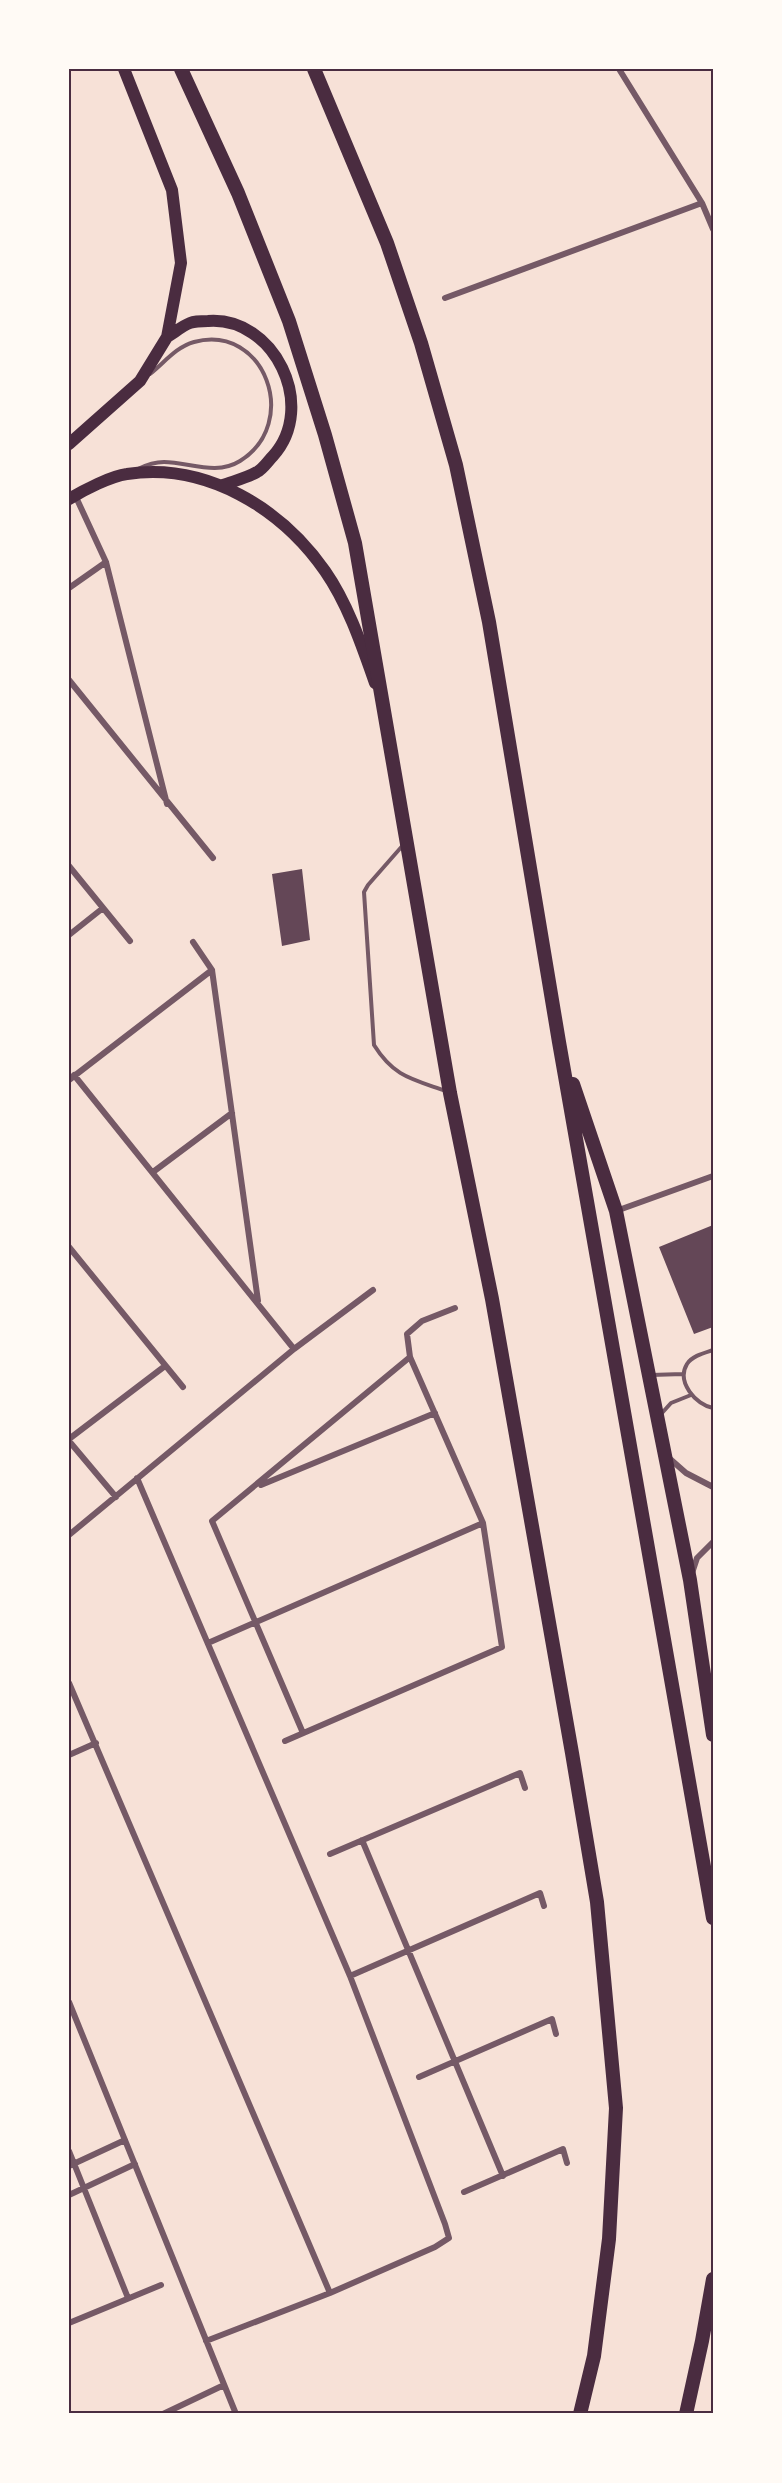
<svg xmlns="http://www.w3.org/2000/svg" width="782" height="2483" font-family="'PT Sans Narrow',sans-serif">
	<rect width="100%" height="100%" fill="#f7e1d7"/>
	<path fill="#644757" d="M 302,869 L 310,940 L 282,946 L 272,874 Z
		M 713,1225 L 713,1327 L 694,1334 L 659,1247 Z"/>
	<g fill="none" stroke-linecap="round" stroke-linejoin="round">
		<path stroke="#755966" stroke-width="4" d="M 138,469 C 146,465 155,462 164,462 C 189,462 216,476 240,461 C 301,423 265,323 194,342 C 176,347 164,363 150,374
			M 404,844 L 368,885 L 364,892 L 374,1045 C 394,1077 412,1079 446,1091
			M 713,1350 C 704,1353 692,1356 687,1364 C 676,1382 696,1405 713,1408
			M 651,1375 L 683,1374
			M 662,1413 L 671,1403 L 691,1395"/>
		<path stroke="#755966" stroke-width="6" d="M 619,69 L 702,203 L 713,229
			M 445,298 L 702,203
			M 75,495 L 106,562 L 167,804
			M 69,588 L 106,562
			M 69,680 L 213,858
			M 69,866 L 130,941
			M 69,935 L 103,908
			M 193,942 L 212,970 L 258,1301
			M 74,1075 L 294,1349
			M 69,1080 L 212,970
			M 153,1172 L 232,1113
			M 616,1211 L 713,1176
			M 69,1247 L 183,1387
			M 69,1439 L 165,1366
			M 69,1441 L 116,1497
			M 669,1458 L 686,1473 L 713,1487
			M 137,1478 L 350,1976 L 445,2224 L 449,2238 L 435,2247 L 330,2293 L 206,2341
			M 261,1485 L 435,1413
			M 69,1535 L 294,1349 L 373,1290
			M 692,1573 L 697,1558 L 713,1542
			M 208,1643 L 483,1523
			M 69,1683 L 330,2293
			M 303,1733 L 212,1521 L 410,1357
			M 285,1741 L 502,1647 L 483,1523 L 410,1357 L 407,1334 L 422,1321 L 455,1308
			M 69,1755 L 96,1743
			M 362,1840 L 503,2176
			M 330,1854 L 520,1773 L 525,1788
			M 350,1976 L 540,1893 L 544,1906
			M 69,2002 L 236,2414
			M 419,2077 L 552,2019 L 556,2034
			M 69,2151 L 128,2298
			M 69,2166 L 125,2140
			M 464,2192 L 563,2149 L 567,2163
			M 69,2195 L 135,2164
			M 69,2323 L 161,2285
			M 163,2414 L 224,2385"/>
		<path stroke="#4a2c40" stroke-width="12" d="M 167,337 C 174,333 182,326 190,323 C 195,321 203,321 208,321 C 274,316 318,406 273,456 C 268,461 263,469 257,472 C 247,478 234,481 223,485
			M 69,444 L 140,381 L 167,337 L 181,263 L 172,190 L 124,69
			M 69,499 C 84,490 111,476 127,474 C 206,462 281,508 325,571 C 348,604 362,646 375,683"/>
		<path stroke="#4a2c40" stroke-width="14" d="M 181,69 L 238,193 L 289,321 L 325,435 L 355,543 L 450,1093 L 492,1299 L 572,1753 L 597,1902 L 616,2108 L 609,2239 L 594,2356 L 580,2414
			M 314,69 L 387,243 L 421,343 L 456,465 L 489,622 L 559,1042 L 713,1918
			M 573,1084 L 616,1211 L 690,1580 L 713,1735
			M 686,2414 L 702,2341 L 713,2279"/>
	</g>
	<rect width="782" height="2483" fill="none" stroke="#fffaf5" stroke-width="141"/>
	<rect x="70" y="70" width="642" height="2342" fill="none" stroke="#4a2c40" stroke-width="2"/>
</svg>
